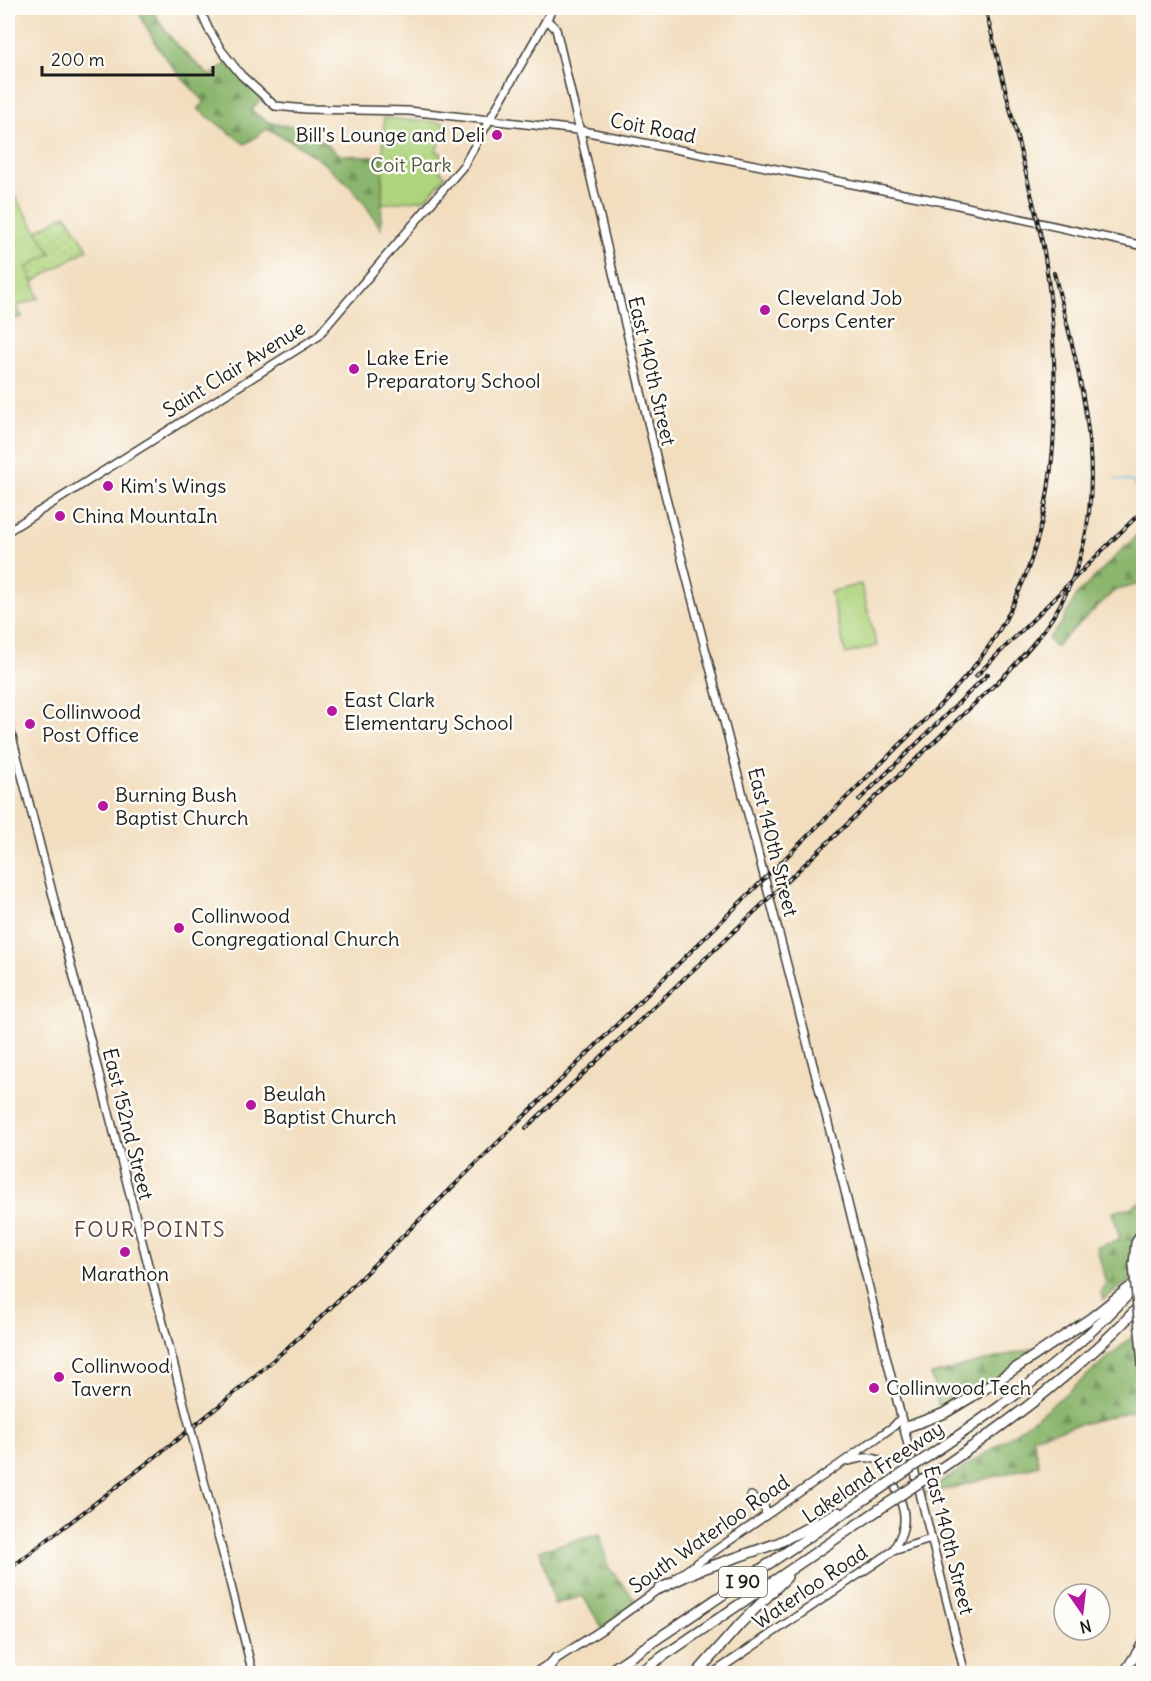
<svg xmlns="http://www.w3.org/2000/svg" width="1151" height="1681" font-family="Delius,sans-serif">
	<defs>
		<pattern id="grass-dots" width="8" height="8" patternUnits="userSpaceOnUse" patternTransform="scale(1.5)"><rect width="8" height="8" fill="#afd47e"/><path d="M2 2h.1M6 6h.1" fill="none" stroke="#96b56c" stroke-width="1.8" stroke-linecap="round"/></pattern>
		<pattern id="forest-firs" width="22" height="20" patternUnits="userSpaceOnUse" patternTransform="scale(1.5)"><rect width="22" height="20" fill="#8bb66d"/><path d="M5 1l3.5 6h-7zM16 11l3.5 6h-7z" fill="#719359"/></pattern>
	</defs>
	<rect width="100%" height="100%" fill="#fdfcf7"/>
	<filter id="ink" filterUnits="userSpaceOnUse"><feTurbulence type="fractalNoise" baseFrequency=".0167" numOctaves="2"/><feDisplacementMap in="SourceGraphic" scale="12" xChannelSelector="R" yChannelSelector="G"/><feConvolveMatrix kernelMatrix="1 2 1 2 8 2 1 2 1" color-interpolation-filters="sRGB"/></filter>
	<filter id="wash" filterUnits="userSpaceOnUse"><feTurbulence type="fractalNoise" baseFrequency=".008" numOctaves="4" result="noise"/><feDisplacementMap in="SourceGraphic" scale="24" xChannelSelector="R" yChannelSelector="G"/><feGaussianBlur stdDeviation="1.35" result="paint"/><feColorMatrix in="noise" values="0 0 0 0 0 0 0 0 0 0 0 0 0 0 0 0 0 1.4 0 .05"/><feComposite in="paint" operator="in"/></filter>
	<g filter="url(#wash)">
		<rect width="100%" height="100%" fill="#f2debf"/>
		<path fill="url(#grass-dots)" stroke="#66784d" stroke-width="1.5" d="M 66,214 L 88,249 L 33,282 L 27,267 L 51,253 L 37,231 Z"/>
		<path fill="url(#forest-firs)" stroke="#546944" stroke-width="1.5" d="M 136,8 L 153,8 C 164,37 188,55 210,76 L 230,61 L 263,96 L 251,111 L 268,122 L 281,125 L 306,128 L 340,155 L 383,157 L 381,229 C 374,219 368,207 360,198 C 336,167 302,146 267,129 L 245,144 L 198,109 L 205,102 L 179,75 L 159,49 Z
			M 1143,529 L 1143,583 L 1114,591 L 1055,647 L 1048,639 L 1060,626 L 1076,596 Z
			M 1143,1200 L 1143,1229 L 1136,1243 L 1135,1276 L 1103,1300 L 1101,1293 L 1106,1284 L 1097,1247 L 1120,1240 L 1113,1212 L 1130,1208 Z
			M 1140,1330 L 1143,1376 L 1143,1408 L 1032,1437 L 1039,1465 L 920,1496 C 959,1471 998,1446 1034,1419 C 1071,1391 1105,1360 1140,1330 Z
			M 1038,1347 L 1040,1352 L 940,1414 L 931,1375 Z
			M 600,1534 L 608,1567 L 639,1604 L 603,1629 L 583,1596 L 554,1604 L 540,1550 Z"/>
		<path fill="#afd47e" stroke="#66784d" stroke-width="1.5" d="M 384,118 L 447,123 L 436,151 L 441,153 L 439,169 L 445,176 L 426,199 L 382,204 Z
			M 8,186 L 51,253 L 27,267 L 39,298 L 17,306 L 22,317 L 8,320 Z
			M 861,584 L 877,646 L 846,654 L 830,592 Z"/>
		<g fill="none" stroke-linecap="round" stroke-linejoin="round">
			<path stroke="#62b8df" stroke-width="1.5" d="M 1115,479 L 1132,482 L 1142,493"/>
		</g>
	</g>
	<g filter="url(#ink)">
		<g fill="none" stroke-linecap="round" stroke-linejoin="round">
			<defs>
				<path id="tertiary" d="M 199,8 L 208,28 L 222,51 L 241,75 L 275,106 L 306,109 L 409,111 L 578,130 L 949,203 L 1144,246
					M 547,20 L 556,29 L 663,486 L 828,1123 L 965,1674
					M 8,531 L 317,337 L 464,165 L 553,8
					M 8,721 L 178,1381
					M 849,1461 C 878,1452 887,1461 896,1489 C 900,1499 905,1510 904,1521 C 904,1532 898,1541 893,1551
					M 751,1496 L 764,1505 L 766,1515
					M 222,1550 L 253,1674
					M 677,1577 L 843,1462 L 894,1426 L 901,1418
					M 533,1674 L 603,1629 L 663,1586
					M 712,1674 L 893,1551 L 931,1539"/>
				<path id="primary" d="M 1123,1674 L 1144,1641"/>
				<path id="motorway" d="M 1134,1265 L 1136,1243 L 1144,1229
					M 1140,1330 L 1144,1376
					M 904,1428 L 945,1413 L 983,1390 L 1091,1318 L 1144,1276
					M 933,1453 C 1003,1406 1070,1357 1128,1295
					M 937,1471 C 1012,1420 1083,1368 1144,1301
					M 659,1589 L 697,1571 L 778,1543 L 838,1512
					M 543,1674 L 556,1658
					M 605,1674 L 880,1489
					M 637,1674 L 884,1506
					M 696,1674 L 740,1624 L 787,1577"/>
			</defs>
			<use href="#tertiary" stroke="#3c3934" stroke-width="10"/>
			<use href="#primary" stroke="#3c3934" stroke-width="11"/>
			<use href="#motorway" stroke="#3c3934" stroke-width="12"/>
			<use href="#tertiary" stroke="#fff" stroke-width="7"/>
			<use href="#primary" stroke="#fff" stroke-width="8"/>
			<use href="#motorway" stroke="#fff" stroke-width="9"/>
			<defs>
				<path id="rail" d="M 976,676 L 1144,509
					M 859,800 L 988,674
					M 526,1128 L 1008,672 C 1028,650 1047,629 1061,603 C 1118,500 1081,379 1054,273
					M 8,1570 C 113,1489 221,1410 319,1319 L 929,716 C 958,687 985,657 1005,620 C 1049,539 1058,450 1054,360 C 1053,323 1050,287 1044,251 C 1038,220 1030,189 1022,158 C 1010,108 998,58 985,8"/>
			</defs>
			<use href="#rail" stroke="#1c1c1c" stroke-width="4"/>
			<use href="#rail" stroke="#fdfcf7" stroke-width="1.5" stroke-dasharray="4.5" stroke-linecap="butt"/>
			<defs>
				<path id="tertiary-bridge" d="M 178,1381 L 222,1550"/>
				<path id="motorway-bridge" d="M 1134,1265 L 1140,1330
					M 880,1489 L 933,1453
					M 884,1506 L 937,1471"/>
			</defs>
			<use href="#tertiary-bridge" stroke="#3c3934" stroke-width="10" stroke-linecap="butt"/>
			<use href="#motorway-bridge" stroke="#3c3934" stroke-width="12" stroke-linecap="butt"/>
			<use href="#tertiary-bridge" stroke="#fff" stroke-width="7"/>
			<use href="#motorway-bridge" stroke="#fff" stroke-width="9"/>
		</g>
	</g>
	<g fill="#b5179e" stroke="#fdfcf7" stroke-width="2">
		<circle cx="497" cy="135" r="6"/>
		<circle cx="765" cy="310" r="6"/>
		<circle cx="354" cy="369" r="6"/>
		<circle cx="108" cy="486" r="6"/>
		<circle cx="60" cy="516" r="6"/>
		<circle cx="332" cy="711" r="6"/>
		<circle cx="30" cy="724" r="6"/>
		<circle cx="103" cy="806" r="6"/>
		<circle cx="179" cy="928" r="6"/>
		<circle cx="251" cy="1105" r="6"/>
		<circle cx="125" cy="1252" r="6"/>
		<circle cx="59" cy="1377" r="6"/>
		<circle cx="874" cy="1388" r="6"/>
	</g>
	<g text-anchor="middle" stroke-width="5" stroke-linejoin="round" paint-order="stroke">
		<rect fill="#fdfcf7" stroke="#605f5e" stroke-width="1.5" x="719" y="1567" width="48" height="30" rx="4.5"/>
		<g font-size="18" font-weight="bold" fill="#1c1c1c">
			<text x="743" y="1588">I 90</text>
		</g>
		<g font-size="20" fill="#1c1c1c" stroke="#fdfcf7">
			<text transform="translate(653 128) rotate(11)" y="7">Coit Road</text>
			<text transform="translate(234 369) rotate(-32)" y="7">Saint Clair Avenue</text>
			<text transform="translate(652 371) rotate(77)" y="7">East 140th Street</text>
			<text transform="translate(773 842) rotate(76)" y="7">East 140th Street</text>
			<text transform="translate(128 1124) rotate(76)" y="7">East 152nd Street</text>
			<text transform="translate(873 1472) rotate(-34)" y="7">Lakeland Freeway</text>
			<text transform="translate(709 1534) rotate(-35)" y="7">South Waterloo Road</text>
			<text transform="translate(949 1540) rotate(76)" y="7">East 140th Street</text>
			<text transform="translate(810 1587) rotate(-34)" y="7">Waterloo Road</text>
		</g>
		<g font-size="20" fill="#1c1c1c" stroke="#fdfcf7" text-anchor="start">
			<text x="485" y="142" text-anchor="end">Bill's Lounge and Deli</text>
			<text x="777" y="305">Cleveland Job<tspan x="777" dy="23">Corps Center</tspan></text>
			<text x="366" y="365">Lake Erie<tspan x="366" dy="23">Preparatory School</tspan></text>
			<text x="120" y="493">Kim's Wings</text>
			<text x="72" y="523">China MountaIn</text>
			<text x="344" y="707">East Clark<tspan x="344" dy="23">Elementary School</tspan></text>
			<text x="42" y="719">Collinwood<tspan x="42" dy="23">Post Office</tspan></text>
			<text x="115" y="802">Burning Bush<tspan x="115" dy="23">Baptist Church</tspan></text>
			<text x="191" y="923">Collinwood<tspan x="191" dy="23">Congregational Church</tspan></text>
			<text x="263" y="1101">Beulah<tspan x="263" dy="23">Baptist Church</tspan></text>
			<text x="125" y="1281" text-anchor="middle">Marathon</text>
			<text x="71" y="1373">Collinwood<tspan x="71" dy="23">Tavern</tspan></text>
			<text x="886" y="1395">Collinwood Tech</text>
		</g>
		<g font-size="20" fill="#4f5c3e" stroke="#fdfcf7">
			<text x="411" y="172">Coit Park</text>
		</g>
		<g font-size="21" letter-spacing="1.5" fill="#5c4544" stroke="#fdfcf7">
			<text x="150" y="1237">FOUR POINTS</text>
		</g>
	</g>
	<rect width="1151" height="1681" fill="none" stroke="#fdfcf7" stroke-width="30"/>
	<g transform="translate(1082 1612) rotate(166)"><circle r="28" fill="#fdfcf7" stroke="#a3a29f" stroke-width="1.5"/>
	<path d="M0-4.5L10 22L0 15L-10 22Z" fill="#b5179e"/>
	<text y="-9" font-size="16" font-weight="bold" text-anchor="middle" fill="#1c1c1c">N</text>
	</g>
	<path d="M42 66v9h171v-9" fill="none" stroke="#1c1c1c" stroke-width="3"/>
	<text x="51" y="66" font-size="18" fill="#1c1c1c" stroke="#fdfcf7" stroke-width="4.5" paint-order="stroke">200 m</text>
</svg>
